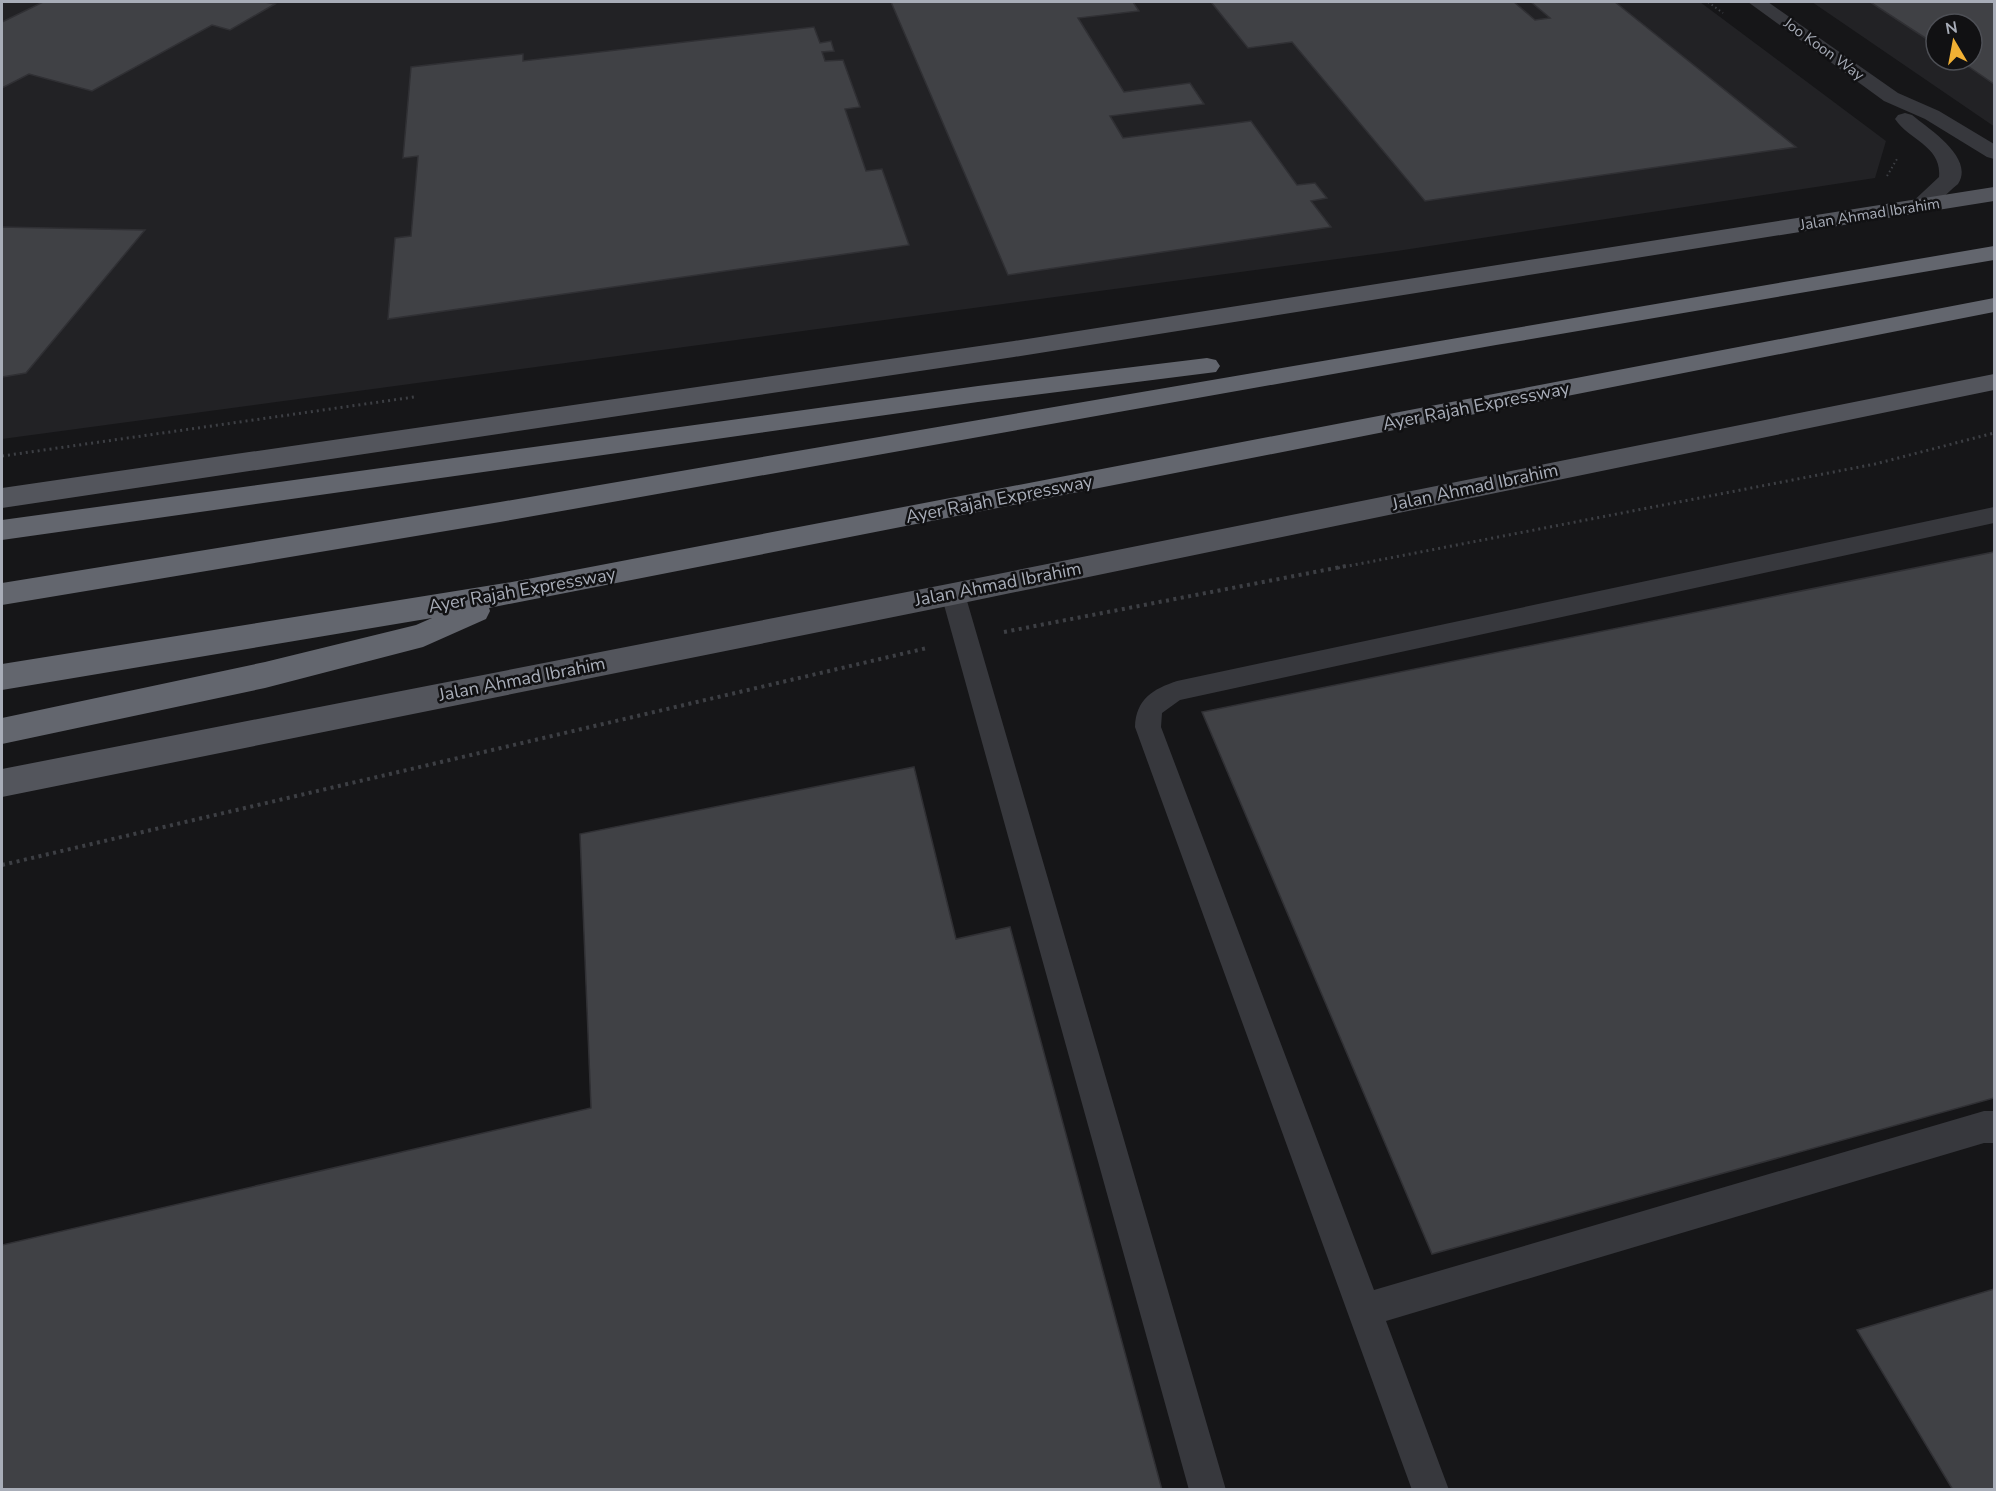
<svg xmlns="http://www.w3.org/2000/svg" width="1996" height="1491" font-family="'Nunito Sans',sans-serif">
	<rect width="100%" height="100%" fill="#161618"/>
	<path fill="#222225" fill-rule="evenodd" d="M 2,2 L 1700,2 L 1886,141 L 1875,178 L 1397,251 L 2,439 Z
		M 1812,2 L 1994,2 L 1994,126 L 1992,125 ZM 1936,24 L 1972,24 L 1972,60 L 1936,60 Z"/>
	<path fill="#404145" stroke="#303034" stroke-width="1.5" d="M 43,2 L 265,2 L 275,4 L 230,30 L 212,25 L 92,91 L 29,74 L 2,88 L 2,22 Z
		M 891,2 L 1133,2 L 1139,11 L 1078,18 L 1124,92 L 1190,83 L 1204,104 L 1110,116 L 1123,138 L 1251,121 L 1297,185 L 1315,183 L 1327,198 L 1311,201 L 1331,227 L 1008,275 Z
		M 1211,2 L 1514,2 L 1535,20 L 1550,18 L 1531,2 L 1615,2 L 1796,147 L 1425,201 L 1292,42 L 1248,48 Z
		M 1870,2 L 1994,2 L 1994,84 L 1959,60 L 1972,60 L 1972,24 L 1936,24 L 1936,45 Z
		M 814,27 L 820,43 L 831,41 L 834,51 L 822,52 L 825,61 L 843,60 L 860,107 L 845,109 L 866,171 L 882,169 L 909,245 L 388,319 L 395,238 L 411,236 L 418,156 L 403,158 L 411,67 L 523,54 L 523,61 Z
		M 2,227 L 145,230 L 26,373 L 2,377 Z
		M 1994,552 L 1994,1098 L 1432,1254 L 1202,712 Z
		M 914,767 L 956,939 L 1010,927 L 1162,1490 L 2,1490 L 2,1245 L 591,1108 L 580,834 Z
		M 1994,1289 L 1994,1490 L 1953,1490 L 1857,1330 Z"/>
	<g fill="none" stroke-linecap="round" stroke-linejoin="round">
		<path stroke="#3d3f44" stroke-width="2" stroke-dasharray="1.5 3" stroke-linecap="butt" d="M 1708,2 L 1723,13
			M 1887,176 L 1897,159"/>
		<path stroke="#3d3f44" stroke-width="3" stroke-dasharray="2 4" stroke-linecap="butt" d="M 2,456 L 414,397
			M 1338,568 L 1875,464 L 1994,433"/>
		<path stroke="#3d3f44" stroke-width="4" stroke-dasharray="3 4.5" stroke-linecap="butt" d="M 1004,632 L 1346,566
			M 2,865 L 927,648"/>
		<path fill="#37383d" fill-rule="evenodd" d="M 1994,507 L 1994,523 L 1180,700 L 1162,713 L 1161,727 L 1374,1290 L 1984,1111 L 1994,1111 L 1994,1143 L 1984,1143 L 1386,1321 L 1449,1490 L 1412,1490 L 1135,727 C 1136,699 1153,689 1177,681 Z
			M 953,585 L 961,588 L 965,594 L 1226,1490 L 1189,1490 L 941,594 L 945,588 Z"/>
		<path fill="#37383d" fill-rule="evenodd" d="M 1748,2 L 1768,2 L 1898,93 L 1939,111 L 1994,144 L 1994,159 L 1987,157 L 1925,119 L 1884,101 Z
			M 1905,113 L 1912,115 C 1929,129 1975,158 1958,184 C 1944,195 1930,215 1911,211 L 1908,206 L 1939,177 C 1942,146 1910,141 1895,119 L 1898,115 Z"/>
		<path fill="#53555c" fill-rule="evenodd" d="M 1994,187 L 1994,201 L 1014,357 L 2,508 L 2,488 L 1014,341 Z
			M 1994,374 L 1994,390 L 953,605 L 2,797 L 2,769 L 953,583 Z"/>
		<path fill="#63666e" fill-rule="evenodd" d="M 1994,246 L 1994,260 L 1496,345 L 500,522 L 2,605 L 2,583 L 500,502 Z
			M 1994,298 L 1994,312 L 489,608 L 490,611 L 486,619 L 423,647 L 265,688 L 2,744 L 2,718 L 265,662 L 416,625 L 432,618 L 2,690 L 2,664 L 512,582 Z
			M 1207,358 L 1216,360 L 1220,366 L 1216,372 L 978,402 L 2,540 L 2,520 L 978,386 Z"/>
	</g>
	<g text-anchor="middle" stroke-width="5" stroke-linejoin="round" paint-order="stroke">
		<g font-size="15" fill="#a8adb8" stroke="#111113">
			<text transform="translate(1824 49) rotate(36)" y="5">Joo Koon Way</text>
			<text transform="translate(1870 214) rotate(-9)" y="5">Jalan Ahmad Ibrahim</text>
		</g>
		<g font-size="18" fill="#a8adb8" stroke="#111113">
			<text transform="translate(1476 406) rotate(-11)" y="6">Ayer Rajah Expressway</text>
			<text transform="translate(1475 487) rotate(-12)" y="6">Jalan Ahmad Ibrahim</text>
			<text transform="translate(999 499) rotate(-11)" y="6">Ayer Rajah Expressway</text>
			<text transform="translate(998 584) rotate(-11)" y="6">Jalan Ahmad Ibrahim</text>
			<text transform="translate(522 590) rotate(-10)" y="6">Ayer Rajah Expressway</text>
			<text transform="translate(522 679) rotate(-11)" y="6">Jalan Ahmad Ibrahim</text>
		</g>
	</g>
	<rect width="1996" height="1491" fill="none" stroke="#a8adb8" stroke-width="6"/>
	<g transform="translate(1954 42) rotate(350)"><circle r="28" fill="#111113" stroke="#4d4f55" stroke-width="1.5"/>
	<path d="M0-4.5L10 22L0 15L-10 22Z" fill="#f2b134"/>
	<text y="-9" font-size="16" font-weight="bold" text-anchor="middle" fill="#a8adb8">N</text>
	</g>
</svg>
